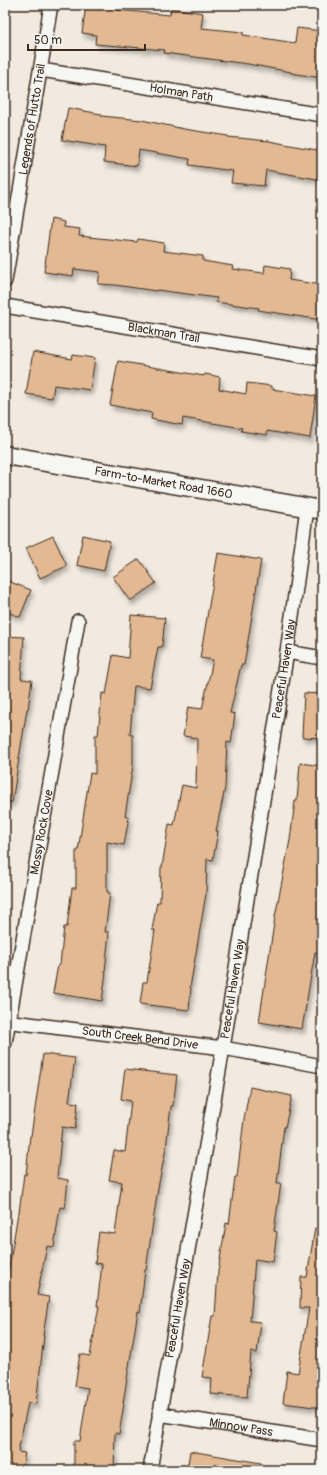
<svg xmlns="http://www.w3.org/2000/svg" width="327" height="1475" font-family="Pangolin,sans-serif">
	<defs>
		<filter id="shadow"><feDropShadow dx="2.5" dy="4.5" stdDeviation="2" flood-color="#0004"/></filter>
	</defs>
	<rect width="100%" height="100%" fill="#f2eadf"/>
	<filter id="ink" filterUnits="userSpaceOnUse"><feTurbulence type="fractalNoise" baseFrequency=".025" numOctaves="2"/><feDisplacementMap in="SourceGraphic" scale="8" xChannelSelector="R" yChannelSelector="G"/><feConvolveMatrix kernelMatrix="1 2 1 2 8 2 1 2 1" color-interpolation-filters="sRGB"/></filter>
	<g filter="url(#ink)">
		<path fill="#e2b992" stroke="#3b2a1e" filter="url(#shadow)" d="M 86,5 L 118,5 L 117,10 L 170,15 L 171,8 L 203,13 L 201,28 L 243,32 L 243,35 L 295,43 L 297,28 L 322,31 L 322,78 L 291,73 L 291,72 L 248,64 L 164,53 L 165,50 L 95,44 L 96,35 L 82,33 Z
			M 68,108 L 101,114 L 101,116 L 142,120 L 184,129 L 228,136 L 228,137 L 269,141 L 322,151 L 322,180 L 266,170 L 264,186 L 231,183 L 233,171 L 189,165 L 190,159 L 139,150 L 137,166 L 104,162 L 105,147 L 62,140 Z
			M 51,219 L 64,222 L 63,227 L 80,229 L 79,236 L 137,242 L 138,239 L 164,243 L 163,251 L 203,256 L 203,261 L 233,266 L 232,269 L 264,273 L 265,265 L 290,269 L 289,280 L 322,285 L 322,320 L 258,310 L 259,308 L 216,302 L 217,298 L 157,290 L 156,291 L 115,285 L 98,284 L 100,272 L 74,269 L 73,276 L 44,272 Z
			M 33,352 L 72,359 L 73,355 L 95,358 L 90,390 L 54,385 L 52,398 L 26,394 Z
			M 118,361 L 204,376 L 205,374 L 220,377 L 219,389 L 246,394 L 247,383 L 272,386 L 272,389 L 316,396 L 310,438 L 267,431 L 267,435 L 241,431 L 242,428 L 183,418 L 182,425 L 151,419 L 152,413 L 110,405 Z
			M 83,535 L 110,541 L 104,571 L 77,565 Z
			M 53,536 L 67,566 L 40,578 L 26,548 Z
			M 218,553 L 261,560 L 244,665 L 241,665 L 230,713 L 235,714 L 231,743 L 227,742 L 225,788 L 216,831 L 218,831 L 213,860 L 207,859 L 206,894 L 190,988 L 191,988 L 189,1010 L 140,1004 L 143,982 L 147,982 L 155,930 L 152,930 L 157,902 L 160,902 L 161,867 L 162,867 L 169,824 L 174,825 L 182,785 L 196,788 L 197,738 L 183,736 L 188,707 L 202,709 L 213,660 L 200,658 Z
			M 139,559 L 156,583 L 130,601 L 113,577 Z
			M 5,580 L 31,590 L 20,617 L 5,611 Z
			M 131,615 L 165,618 L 162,647 L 158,647 L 150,688 L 134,686 L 130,735 L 133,735 L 133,765 L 125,816 L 129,817 L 124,845 L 107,842 L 107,892 L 110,893 L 105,932 L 109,932 L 105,972 L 106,972 L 102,1001 L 53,993 L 58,965 L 60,965 L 64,927 L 67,927 L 72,888 L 76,888 L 76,851 L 78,851 L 90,773 L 95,774 L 95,735 L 98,735 L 102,693 L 106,694 L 113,655 L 128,658 Z
			M 5,636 L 24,637 L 21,679 L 32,680 L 28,709 L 27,709 L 12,802 L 5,802 Z
			M 304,693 L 322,694 L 322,738 L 302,737 Z
			M 300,763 L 322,766 L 322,906 L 319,924 L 322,924 L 322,938 L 320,953 L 315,952 L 302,1029 L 259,1022 L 275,917 L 290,840 L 295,801 L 297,801 Z
			M 43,1054 L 75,1058 L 69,1102 L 78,1103 L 75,1129 L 62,1127 L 57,1178 L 68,1180 L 65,1208 L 60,1207 L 54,1247 L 47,1246 L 37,1295 L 49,1297 L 43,1336 L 44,1336 L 36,1404 L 28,1403 L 18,1452 L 25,1453 L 22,1470 L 5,1470 L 5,1292 L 18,1213 L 19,1213 L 24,1174 L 26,1175 L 30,1136 L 31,1136 Z
			M 125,1069 L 177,1075 L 173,1106 L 171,1106 L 166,1148 L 158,1188 L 146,1270 L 145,1270 L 140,1312 L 138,1311 L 123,1403 L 124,1404 L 119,1434 L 115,1433 L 114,1470 L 74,1470 L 74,1441 L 80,1441 L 88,1388 L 75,1386 L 80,1354 L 90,1356 L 99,1306 L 97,1306 L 102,1264 L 95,1263 L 99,1232 L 115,1234 L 122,1182 L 109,1180 L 114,1150 L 125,1152 L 131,1101 L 121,1099 Z
			M 250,1087 L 292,1096 L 285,1127 L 284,1127 L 277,1183 L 281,1183 L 274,1231 L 277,1232 L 273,1262 L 255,1259 L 250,1321 L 261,1322 L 257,1353 L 251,1352 L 247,1397 L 211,1394 L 212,1378 L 202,1377 L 212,1316 L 215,1316 L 218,1272 L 226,1223 L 229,1224 L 235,1177 L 237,1177 L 244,1119 Z
			M 315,1228 L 322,1229 L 322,1408 L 283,1403 L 287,1371 L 298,1373 L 309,1308 L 300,1308 L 301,1277 L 307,1277 Z
			M 190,1451 L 261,1463 L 260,1470 L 187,1470 Z"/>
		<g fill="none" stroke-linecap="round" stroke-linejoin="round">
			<defs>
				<g id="street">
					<path id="s1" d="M 41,70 L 322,115"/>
					<path id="s2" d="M 5,281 L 51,5"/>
					<path id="s3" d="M 5,306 L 322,359"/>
					<path d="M 287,652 L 322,658"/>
					<path id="s4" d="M 5,1021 L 223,1048 L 322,1066"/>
					<path id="s5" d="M 5,1043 L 78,621"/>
					<path id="s6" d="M 159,1414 L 322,1440"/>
					<path id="s7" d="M 150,1470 L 223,1048 L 287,652 L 307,508"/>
				</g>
				<g id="secondary">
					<path id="s8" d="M 5,455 L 322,510"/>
				</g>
			</defs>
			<use href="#street" stroke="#3b2a1e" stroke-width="16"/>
			<use href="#secondary" stroke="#3b2a1e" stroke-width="21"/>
			<use href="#street" stroke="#f6f6f2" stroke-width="13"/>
			<use href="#secondary" stroke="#f6f6f2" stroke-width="18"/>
		</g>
	</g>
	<g text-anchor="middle" stroke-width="3" stroke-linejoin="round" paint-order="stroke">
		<g font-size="12" fill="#3b2a1e" stroke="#f6f6f2">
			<text dy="4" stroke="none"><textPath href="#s1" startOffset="142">Holman Path</textPath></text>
			<text dy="4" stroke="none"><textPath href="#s2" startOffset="164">Legends of Hutto Trail</textPath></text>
			<text dy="4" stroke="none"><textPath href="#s3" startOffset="161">Blackman Trail</textPath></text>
			<text dy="4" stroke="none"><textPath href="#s8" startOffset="161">Farm-to-Market Road 1660</textPath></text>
			<text dy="4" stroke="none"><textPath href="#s7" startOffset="812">Peaceful Haven Way</textPath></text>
			<text dy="4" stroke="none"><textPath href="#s5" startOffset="214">Mossy Rock Cove</textPath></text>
			<text dy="4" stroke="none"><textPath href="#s7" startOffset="488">Peaceful Haven Way</textPath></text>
			<text dy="4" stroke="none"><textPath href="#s4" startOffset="136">South Creek Bend Drive</textPath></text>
			<text dy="4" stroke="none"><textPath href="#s7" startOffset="164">Peaceful Haven Way</textPath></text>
			<text dy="4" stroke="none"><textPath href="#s6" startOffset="83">Minnow Pass</textPath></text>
		</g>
	</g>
	<rect width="327" height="1475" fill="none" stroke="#f6f6f2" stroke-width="20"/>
	<rect x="10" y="10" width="307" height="1455" fill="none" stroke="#3b2a1e" stroke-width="1.5" filter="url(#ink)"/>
	<path d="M28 44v6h117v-6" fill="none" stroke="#3b2a1e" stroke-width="2"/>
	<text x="34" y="44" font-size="12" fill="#3b2a1e" stroke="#f6f6f2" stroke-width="3" paint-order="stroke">50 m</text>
</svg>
